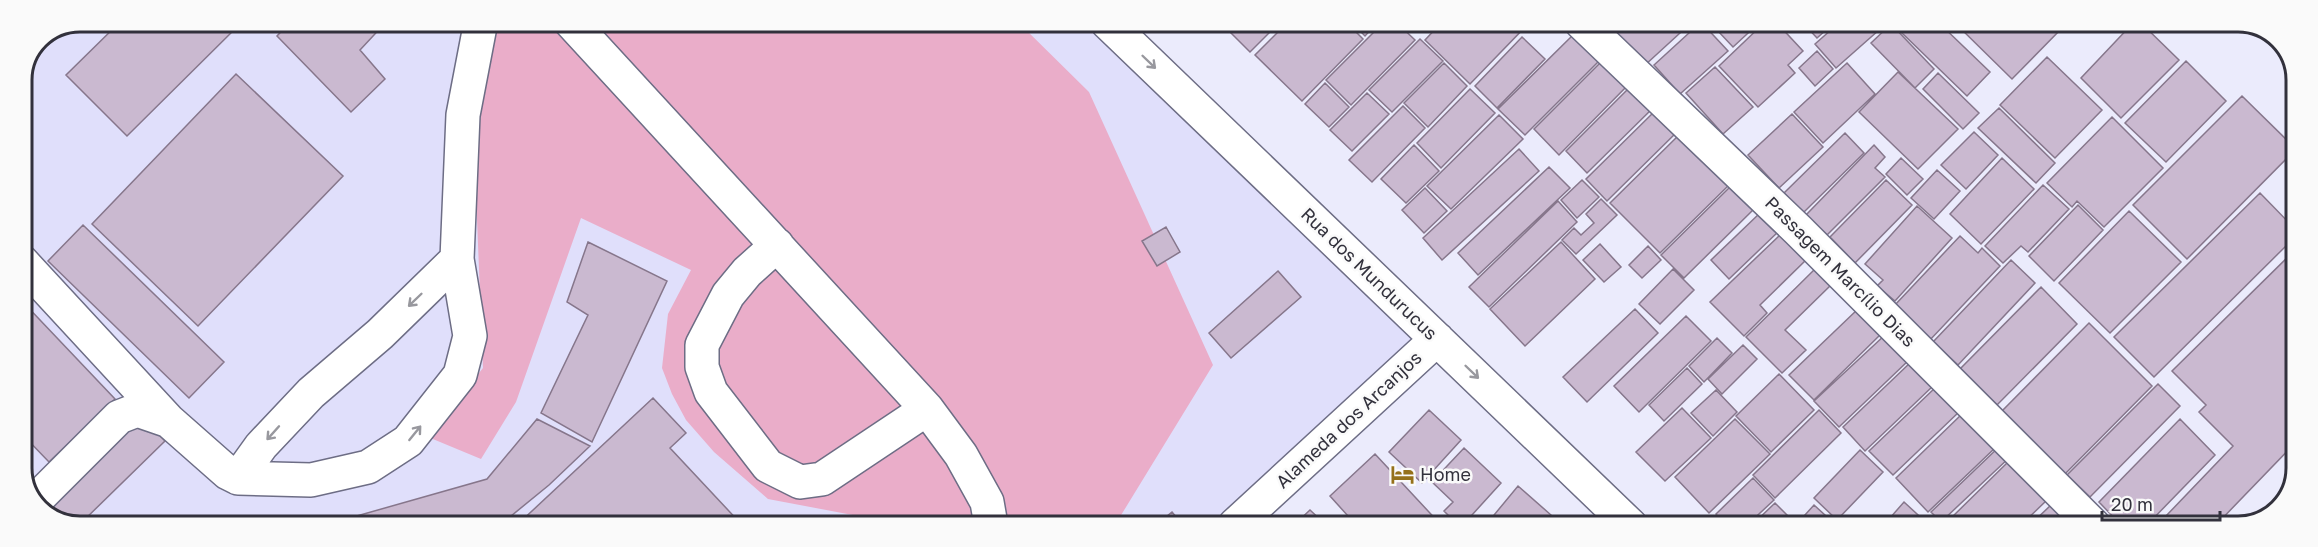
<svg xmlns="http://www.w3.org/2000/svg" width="2318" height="547" font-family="'Golos Text',sans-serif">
	<rect width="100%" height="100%" fill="#ebebfc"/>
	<path fill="#e0dffb" d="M 80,21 L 1107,22 L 1437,339 L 1235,525 L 68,525 L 36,506 L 21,474 L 21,80 L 36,43 L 44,36 Z"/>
	<path fill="#eaadc9" d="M 469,21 L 1018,22 L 1089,92 L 1213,365 L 1115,525 L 897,525 L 895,523 L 768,499 L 714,452 L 686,420 L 672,394 L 662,368 L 668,314 L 691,270 L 581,218 L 516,402 L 481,459 L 428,437 L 483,368 Z"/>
	<path fill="#cab9d0" stroke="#86768b" stroke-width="1.5" d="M 121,21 L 243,21 L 127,136 L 66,75 Z
		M 260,21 L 279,21 L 269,30 Z
		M 291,21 L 387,21 L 360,50 L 385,79 L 351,112 L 277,36 Z
		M 1230,22 L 1280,22 L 1250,52 L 1225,27 Z
		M 1288,22 L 1346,22 L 1363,39 L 1302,101 L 1255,55 Z
		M 1351,22 L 1378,22 L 1365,36 Z
		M 1384,22 L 1396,22 L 1415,40 L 1351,105 L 1326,80 Z
		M 1442,22 L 1530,22 L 1470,84 L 1425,40 Z
		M 1611,22 L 1692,22 L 1644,66 L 1607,26 Z
		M 1701,22 L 1728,51 L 1680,94 L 1654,65 Z
		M 1728,22 L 1760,22 L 1733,47 L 1718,31 Z
		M 1765,22 L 1776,22 L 1803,51 L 1788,65 L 1795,73 L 1758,107 L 1719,66 Z
		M 1802,22 L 1835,22 L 1817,38 Z
		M 1840,22 L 1888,22 L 1836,68 L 1815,44 Z
		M 1914,22 L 1918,26 L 1923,22 L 1938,22 L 1990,72 L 1967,96 L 1902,33 Z
		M 1954,22 L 2060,22 L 2064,26 L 2012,79 Z
		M 2134,22 L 2140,22 L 2179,60 L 2121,118 L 2081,78 Z
		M 1891,24 L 1934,69 L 1915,88 L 1871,43 Z
		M 1575,33 L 1601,59 L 1525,135 L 1498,109 Z
		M 1522,37 L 1545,59 L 1497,108 L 1475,86 Z
		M 1420,39 L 1443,61 L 1392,112 L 1369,90 Z
		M 1817,51 L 1833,69 L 1815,86 L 1799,68 Z
		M 2047,57 L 2102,110 L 2055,158 L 2000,105 Z
		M 1604,59 L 1629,84 L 1559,155 L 1534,129 Z
		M 2186,61 L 2226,101 L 2166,162 L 2125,123 Z
		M 1444,63 L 1467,86 L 1428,127 L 1404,103 Z
		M 1847,63 L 1875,94 L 1823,143 L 1794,112 Z
		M 1715,67 L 1753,107 L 1723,134 L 1686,93 Z
		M 1898,72 L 1958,129 L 1918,169 L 1859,112 Z
		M 1938,73 L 1979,113 L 1963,129 L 1923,89 Z
		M 236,74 L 343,176 L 198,326 L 92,224 Z
		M 1325,83 L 1349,107 L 1329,127 L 1305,104 Z
		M 1634,83 L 1656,105 L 1587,173 L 1566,151 Z
		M 1470,89 L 1495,113 L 1441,168 L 1417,143 Z
		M 1367,93 L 1389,114 L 1352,151 L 1330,130 Z
		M 2242,96 L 2296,149 L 2187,259 L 2133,205 Z
		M 1403,106 L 1425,128 L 1372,182 L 1349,160 Z
		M 1659,107 L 1680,129 L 1607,201 L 1586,179 Z
		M 1999,108 L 2055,163 L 2036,183 L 1978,128 Z
		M 1792,114 L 1823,147 L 1779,188 L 1748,155 Z
		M 1499,115 L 1523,139 L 1451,209 L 1427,186 Z
		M 2112,117 L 2163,168 L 2104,227 L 2077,201 L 2072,207 L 2047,183 Z
		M 1682,132 L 1732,182 L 1660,253 L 1610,203 Z
		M 1974,132 L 1998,155 L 1966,189 L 1941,165 Z
		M 1845,133 L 1864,153 L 1803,213 L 1784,193 Z
		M 1414,145 L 1439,171 L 1406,203 L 1381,179 Z
		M 1874,145 L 1885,157 L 1875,168 L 1885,177 L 1827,235 L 1806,215 Z
		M 1519,149 L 1539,171 L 1442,260 L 1423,238 Z
		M 1901,158 L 1923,179 L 1907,195 L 1886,174 Z
		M 2002,158 L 2034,189 L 1981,244 L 1950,214 Z
		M 1549,167 L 1570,188 L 1478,275 L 1458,253 Z
		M 1937,170 L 1960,191 L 1934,219 L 1911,198 Z
		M 1582,180 L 1599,197 L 1577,218 L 1561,200 Z
		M 1886,180 L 1912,205 L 1855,263 L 1830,237 Z
		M 1733,184 L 1756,207 L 1684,278 L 1661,255 Z
		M 2043,185 L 2069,209 L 2028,252 L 2021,246 L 2003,263 L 1985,246 Z
		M 1425,188 L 1447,211 L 1424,233 L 1402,210 Z
		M 2260,193 L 2296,230 L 2296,236 L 2154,377 L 2114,337 Z
		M 1601,199 L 1617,215 L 1576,254 L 1562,240 L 1574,228 L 1581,235 L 1594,223 L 1586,214 Z
		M 1558,201 L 1577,222 L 1489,307 L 1469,287 Z
		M 2078,205 L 2103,230 L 2054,281 L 2029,256 Z
		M 1917,206 L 1952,238 L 1895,301 L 1877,286 L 1883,280 L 1865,264 Z
		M 2129,211 L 2181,262 L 2110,333 L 2059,283 Z
		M 1761,212 L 1779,231 L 1729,279 L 1711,260 Z
		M 83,225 L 224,362 L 189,398 L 48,261 Z
		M 1166,227 L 1180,252 L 1157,266 L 1142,241 Z
		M 1782,233 L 1807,259 L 1760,305 L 1767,313 L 1744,336 L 1710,302 Z
		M 1960,236 L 1978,253 L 1982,248 L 2000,266 L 1929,341 L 1894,306 Z
		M 588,242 L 667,281 L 592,442 L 541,413 L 588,315 L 567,302 Z
		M 1561,242 L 1595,279 L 1525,346 L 1490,309 Z
		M 1600,244 L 1621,267 L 1604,282 L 1583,260 Z
		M 1648,246 L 1661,260 L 1642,278 L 1629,265 Z
		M 2296,249 L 2296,442 L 2215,526 L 2174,526 L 2165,517 L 2233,446 L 2199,412 L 2206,405 L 2172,371 Z
		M 2011,260 L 2035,283 L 1958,365 L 1933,342 Z
		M 1816,268 L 1832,284 L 1785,330 L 1806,350 L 1782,373 L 1746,337 Z
		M 1673,269 L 1694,290 L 1660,324 L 1639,304 Z
		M 1278,271 L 1301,297 L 1231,358 L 1209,333 Z
		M 2041,287 L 2077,324 L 1997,405 L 1960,369 Z
		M 21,300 L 115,399 L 49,462 L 21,433 Z
		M 1859,308 L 1882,333 L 1814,400 L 1789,375 Z
		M 1635,309 L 1658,333 L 1587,402 L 1563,377 Z
		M 1686,316 L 1711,341 L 1639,412 L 1614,386 Z
		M 2089,323 L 2152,386 L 2065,474 L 2002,411 Z
		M 1886,334 L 1910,359 L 1839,427 L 1814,401 Z
		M 1717,338 L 1732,353 L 1704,382 L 1689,366 Z
		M 1743,345 L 1757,359 L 1722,394 L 1708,379 Z
		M 1912,361 L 1934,385 L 1865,451 L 1843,427 Z
		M 1687,368 L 1702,384 L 1664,421 L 1649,405 Z
		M 1779,374 L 1814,410 L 1771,452 L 1736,416 Z
		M 2158,384 L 2180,406 L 2090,497 L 2067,475 Z
		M 1937,386 L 1960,411 L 1893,475 L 1869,451 Z
		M 1716,390 L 1737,412 L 1713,436 L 1691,413 Z
		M 653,398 L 686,433 L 670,448 L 742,525 L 517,525 Z
		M 1682,408 L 1711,438 L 1665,481 L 1636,452 Z
		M 1429,410 L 1461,440 L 1422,483 L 1389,452 Z
		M 1819,410 L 1841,433 L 1775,498 L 1753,475 Z
		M 138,413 L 165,441 L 79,525 L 68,525 L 39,508 Z
		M 1963,413 L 1996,447 L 1928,512 L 1896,478 Z
		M 537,419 L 590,446 L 549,485 L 500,525 L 325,525 L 487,479 Z
		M 1735,419 L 1770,454 L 1709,513 L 1675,477 Z
		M 2180,419 L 2215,455 L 2146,526 L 2122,526 L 2099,502 Z
		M 2001,445 L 2011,456 L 1941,522 L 1931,512 Z
		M 1464,448 L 1501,483 L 1462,526 L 1459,526 L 1444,511 L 1453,502 L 1432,482 Z
		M 1860,450 L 1883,472 L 1837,520 L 1814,498 Z
		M 1375,454 L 1442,526 L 1357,526 L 1330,496 Z
		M 2009,461 L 2047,500 L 2020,526 L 1949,526 L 1946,523 Z
		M 1753,478 L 1774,500 L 1746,526 L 1726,526 L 1716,514 Z
		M 1518,486 L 1551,515 L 1542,526 L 1485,526 Z
		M 1904,502 L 1930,526 L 1883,526 Z
		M 1775,503 L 1792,520 L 1786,526 L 1751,526 Z
		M 1814,505 L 1837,526 L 1795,526 Z
		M 2051,505 L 2072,526 L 2029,526 Z
		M 1310,510 L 1326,525 L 1294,525 Z
		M 1172,512 L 1183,525 L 1156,525 Z"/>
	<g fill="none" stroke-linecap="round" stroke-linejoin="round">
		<defs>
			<path id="minor" d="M 570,21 L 927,409 L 961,455 L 987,502 L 991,525
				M 1107,22 L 1631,526
				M 1581,22 L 1798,230 L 2094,526
				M 777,245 L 747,272 L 728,295 L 702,345 L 702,367 L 711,392 L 768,466 L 800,482 L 822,479 L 927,409
				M 21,261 L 168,420
				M 238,478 L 261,446 L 311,393 L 380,334 L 457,259
				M 34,502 L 119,417 L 137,410 L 169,421 L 228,473 L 238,478 L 311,480 L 368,467 L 408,441 L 460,375 L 470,336 L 457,259 L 463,115 L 481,21
				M 1235,525 L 1437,339"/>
		</defs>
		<use href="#minor" stroke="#6d6d85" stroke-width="36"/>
		<use href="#minor" stroke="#fff" stroke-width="33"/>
	</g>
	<defs><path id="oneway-shaft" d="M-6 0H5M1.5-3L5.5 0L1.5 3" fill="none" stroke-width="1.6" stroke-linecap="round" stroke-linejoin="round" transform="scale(1.5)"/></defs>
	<g stroke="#98989e">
		<use href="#oneway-shaft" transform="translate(1149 62) rotate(44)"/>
		<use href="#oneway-shaft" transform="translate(415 300) rotate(136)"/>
		<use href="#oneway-shaft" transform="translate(1472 372) rotate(44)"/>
		<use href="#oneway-shaft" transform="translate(273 433) rotate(132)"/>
		<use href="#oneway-shaft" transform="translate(415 433) rotate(-51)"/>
	</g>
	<defs>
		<symbol id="hotel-bare" viewBox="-9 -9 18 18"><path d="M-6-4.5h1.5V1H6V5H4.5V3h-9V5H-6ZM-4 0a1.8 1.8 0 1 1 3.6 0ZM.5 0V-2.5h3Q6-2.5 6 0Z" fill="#95711a" stroke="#fafafa" stroke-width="2.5" paint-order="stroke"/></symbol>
	</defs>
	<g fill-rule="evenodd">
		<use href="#hotel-bare" x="1386" y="458" width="33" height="33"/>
	</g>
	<g text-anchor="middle" stroke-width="5" stroke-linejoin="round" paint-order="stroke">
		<g font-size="18" fill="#32313c" stroke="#fafafa">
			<text transform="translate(1840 272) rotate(45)" y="6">Passagem Marcílio Dias</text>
			<text transform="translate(1369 274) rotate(44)" y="6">Rua dos Mundurucus</text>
			<text transform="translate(1349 420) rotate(-43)" y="6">Alameda dos Arcanjos</text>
		</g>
		<g font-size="18" fill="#32313c" stroke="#fafafa" text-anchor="start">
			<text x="1420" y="481">Home</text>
		</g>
	</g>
	<path d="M0 0H2318V547H0ZM80 32H2238A48 48 0 0 1 2286 80V468A48 48 0 0 1 2238 516H80A48 48 0 0 1 32 468V80A48 48 0 0 1 80 32Z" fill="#fafafa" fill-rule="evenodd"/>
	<path fill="none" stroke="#32313c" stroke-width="3" d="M80 32H2238A48 48 0 0 1 2286 80V468A48 48 0 0 1 2238 516H80A48 48 0 0 1 32 468V80A48 48 0 0 1 80 32Z"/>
	<path d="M2102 511v9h118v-9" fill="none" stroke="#32313c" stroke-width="3"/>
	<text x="2111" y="511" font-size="18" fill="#32313c" stroke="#fafafa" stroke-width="4.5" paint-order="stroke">20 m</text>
</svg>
